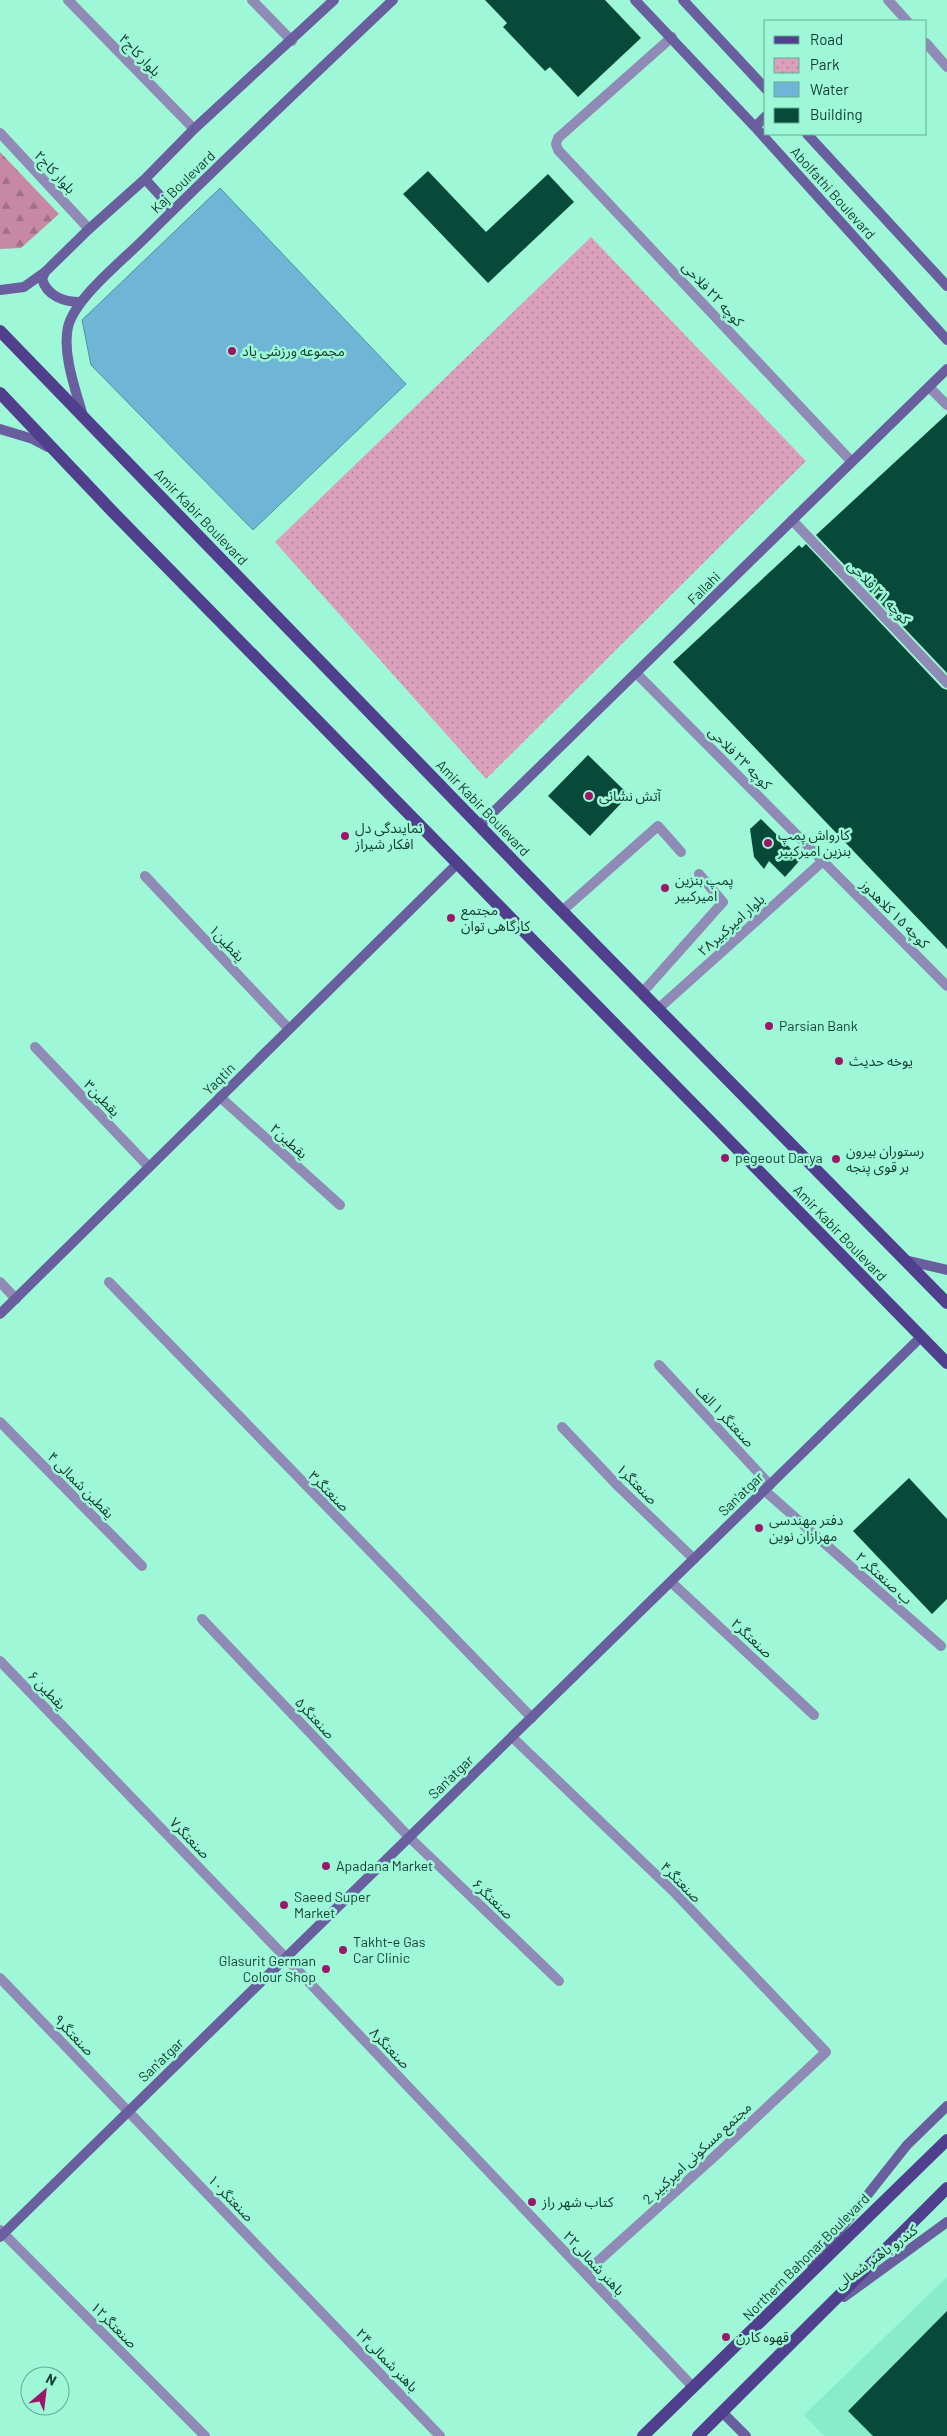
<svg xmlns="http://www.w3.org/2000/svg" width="947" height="2436" font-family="Barlow,'Noto Sans Arabic',sans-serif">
	<defs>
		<pattern id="forest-firs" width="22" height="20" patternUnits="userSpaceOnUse" patternTransform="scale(1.25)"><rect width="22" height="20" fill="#c788a6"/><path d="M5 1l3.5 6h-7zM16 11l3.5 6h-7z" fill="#a07088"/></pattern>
		<pattern id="park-dots" width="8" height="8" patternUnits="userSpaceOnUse" patternTransform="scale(1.25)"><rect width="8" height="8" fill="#dba1bc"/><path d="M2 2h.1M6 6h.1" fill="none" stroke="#b08499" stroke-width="1.8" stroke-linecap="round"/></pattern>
	</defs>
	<rect width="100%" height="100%" fill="#9ef8d8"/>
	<path fill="#88ecca" d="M 947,2277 L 947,2436 L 824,2436 L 804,2415 Z"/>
	<path fill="url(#forest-firs)" d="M 0,152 L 59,214 L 21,248 L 0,249 Z"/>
	<path fill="url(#park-dots)" d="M 591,237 L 806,461 L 486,779 L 275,542 Z"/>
	<path fill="#6eb5d6" stroke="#5390a4" d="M 220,188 L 406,384 L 253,530 L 91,365 L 82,320 Z"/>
	<path fill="#084a39" d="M 485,0 L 605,0 L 641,38 L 578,97 L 550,67 L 545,71 L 503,27 L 507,23 Z
		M 428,171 L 486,232 L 548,174 L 574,202 L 488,283 L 403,194 Z
		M 947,414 L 947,673 L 816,535 Z
		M 806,544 L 942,688 L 947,690 L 947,949 L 673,662 L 799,545 L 802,548 Z
		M 588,755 L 629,795 L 590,836 L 548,796 Z
		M 761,819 L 801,859 L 785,877 L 769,861 L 764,869 L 754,857 L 750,829 Z
		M 909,1478 L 947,1519 L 947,1599 L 932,1614 L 853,1531 Z
		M 947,2311 L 947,2436 L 873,2436 L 848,2411 Z"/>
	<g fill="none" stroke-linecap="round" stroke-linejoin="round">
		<path stroke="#908ab7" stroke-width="10" d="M 562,911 L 658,826 L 681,852
			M 642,993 L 723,902 L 699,874
			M 658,1009 L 823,861"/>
		<path stroke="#908ab7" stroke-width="10" d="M 68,0 L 194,129
			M 252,0 L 292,41
			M 888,0 L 907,21
			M 672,37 L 558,138 L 556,144 L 558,150 L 851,461
			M 926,43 L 947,67
			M 0,133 L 89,229
			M 929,387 L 947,405
			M 792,520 L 947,683
			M 637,674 L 947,986
			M 145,876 L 289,1029
			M 35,1047 L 149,1167
			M 220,1097 L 340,1205
			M 0,1282 L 16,1299
			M 109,1282 L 532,1718
			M 659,1365 L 770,1485
			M 0,1422 L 142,1566
			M 562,1427 L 619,1487 L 694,1559
			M 764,1490 L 941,1646
			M 671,1582 L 814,1715
			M 202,1619 L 409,1837 L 559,1981
			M 0,1661 L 286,1958 L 693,2387
			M 512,1737 L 676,1894 L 826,2052 L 716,2155 L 585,2273
			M 0,1978 L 440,2436
			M 0,2230 L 205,2436"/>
		<path stroke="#695f9f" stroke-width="10" d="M 635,0 L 755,127 L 947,340
			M 683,0 L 766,89
			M 755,127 L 766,116
			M 807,134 L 947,286
			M 145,179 L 173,210
			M 45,272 L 42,279 C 47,296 64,302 80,302
			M 0,290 L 24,287 L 45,272 L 89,229 L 145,179 L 194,129 L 334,0
			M 83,416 C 76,391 62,354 68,327 C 75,298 122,261 144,239 C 225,158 309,80 393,0
			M 0,429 L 33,439 L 48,447
			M 479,826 L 947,369
			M 905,1260 L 947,1270
			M 0,1314 L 458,863
			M 0,2237 L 921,1337
			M 812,2265 L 907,2145 L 947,2106
			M 844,2297 L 947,2222
			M 722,2412 L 746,2436"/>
		<path stroke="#4f3f8d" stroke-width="12" d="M 0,331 L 562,911 L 947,1303
			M 0,393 L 111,510 L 947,1363
			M 643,2436 L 947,2140
			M 698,2436 L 947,2188"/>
	</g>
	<g fill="#9c1668" stroke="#9ef8d8" stroke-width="2">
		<circle cx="232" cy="351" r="5"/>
		<circle cx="589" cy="796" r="5"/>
		<circle cx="345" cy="836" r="5"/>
		<circle cx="768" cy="843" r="5"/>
		<circle cx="665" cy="888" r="5"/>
		<circle cx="451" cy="918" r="5"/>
		<circle cx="769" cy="1026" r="5"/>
		<circle cx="839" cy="1061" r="5"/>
		<circle cx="725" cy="1158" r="5"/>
		<circle cx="836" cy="1159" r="5"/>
		<circle cx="759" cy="1528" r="5"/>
		<circle cx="326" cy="1866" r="5"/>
		<circle cx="284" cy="1905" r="5"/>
		<circle cx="343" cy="1950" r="5"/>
		<circle cx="326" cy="1969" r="5"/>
		<circle cx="532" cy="2202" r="5"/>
		<circle cx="726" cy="2337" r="5"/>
	</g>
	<g text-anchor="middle" stroke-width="5" stroke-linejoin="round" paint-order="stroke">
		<g font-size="14" fill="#133a2e" stroke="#9ef8d8">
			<text transform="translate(140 55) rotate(46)" y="5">بلوار کاج۴</text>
			<text transform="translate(55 172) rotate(47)" y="5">بلوار کاج۲</text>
			<text transform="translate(183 182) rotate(-44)" y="5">Kaj Boulevard</text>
			<text transform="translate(833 193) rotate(48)" y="5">Abolfathi Boulevard</text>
			<text transform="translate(713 294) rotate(47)" y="5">کوچه ۲۲ فلاحی</text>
			<text transform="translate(201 517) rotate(46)" y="5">Amir Kabir Boulevard</text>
			<text transform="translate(704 588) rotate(-45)" y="5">Fallahi</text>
			<text transform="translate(879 592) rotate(46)" y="5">کوچه ۲۱ فلاحی</text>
			<text transform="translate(740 758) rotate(45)" y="5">کوچه ۲۳ فلاحی</text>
			<text transform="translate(483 808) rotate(46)" y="5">Amir Kabir Boulevard</text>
			<text transform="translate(895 914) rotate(45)" y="5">کوچه ۱۵ کلاهدوز</text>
			<text transform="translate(731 925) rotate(-42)" y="5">۲۸بلوار امیرکبیر</text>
			<text transform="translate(227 943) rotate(47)" y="5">یقطین۱</text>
			<text transform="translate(219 1079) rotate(-45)" y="5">Yaqtin</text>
			<text transform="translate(102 1098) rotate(46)" y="5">یقطین۳</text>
			<text transform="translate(289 1141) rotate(42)" y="5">یقطین۲</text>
			<text transform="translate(840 1233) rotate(46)" y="5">Amir Kabir Boulevard</text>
			<text transform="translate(725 1416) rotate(47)" y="5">صنعتگر ۱ الف</text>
			<text transform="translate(637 1484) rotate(45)" y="5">صنعتگر۱</text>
			<text transform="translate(81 1485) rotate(45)" y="5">یقطین شمالی ۴</text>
			<text transform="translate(329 1491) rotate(45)" y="5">صنعتگر۳</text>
			<text transform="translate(741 1494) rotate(-44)" y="5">San'atgar</text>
			<text transform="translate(884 1578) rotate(42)" y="5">۲ ب صنعتگر</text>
			<text transform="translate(752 1638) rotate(43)" y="5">صنعتگر۲</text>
			<text transform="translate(47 1690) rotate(46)" y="5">یقطین ۶</text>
			<text transform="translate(315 1718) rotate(47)" y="5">صنعتگر۵</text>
			<text transform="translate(451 1777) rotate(-44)" y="5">San'atgar</text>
			<text transform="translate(190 1838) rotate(46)" y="5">صنعتگر۷</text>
			<text transform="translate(681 1882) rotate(45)" y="5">صنعتگر۴</text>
			<text transform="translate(493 1899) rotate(44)" y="5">صنعتگر۶</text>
			<text transform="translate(74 2035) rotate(46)" y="5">صنعتگر۹</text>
			<text transform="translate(390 2048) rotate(46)" y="5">صنعتگر۸</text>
			<text transform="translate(161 2060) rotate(-44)" y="5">San'atgar</text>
			<text transform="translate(697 2153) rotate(-43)" y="5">مجتمع مسکونی امیرکبیر 2</text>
			<text transform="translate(231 2198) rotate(46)" y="5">صنعتگر۱۰</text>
			<text transform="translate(806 2257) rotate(-45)" y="5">Northern Bahonar Boulevard</text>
			<text transform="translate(876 2257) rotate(-36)" y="5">کندرو باهنر شمالی</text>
			<text transform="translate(594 2263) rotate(47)" y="5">باهنر شمالی۲۲</text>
			<text transform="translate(114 2325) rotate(45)" y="5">صنعتگر۱۲</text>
			<text transform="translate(387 2360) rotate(46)" y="5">باهنر شمالی۲۴</text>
		</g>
		<g font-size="14" fill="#133a2e" stroke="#9ef8d8" text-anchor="start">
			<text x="242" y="356">مجموعه ورزشی یاد</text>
			<text x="599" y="801">آتش نشانی</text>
			<text x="355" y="833">نمایندگی دل<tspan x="355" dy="16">افکار شیراز</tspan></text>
			<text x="778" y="840">کارواش پمپ<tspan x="778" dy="16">بنزین امیرکبیر</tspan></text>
			<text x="675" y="885">پمپ بنزین<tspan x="675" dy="16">امیرکبیر</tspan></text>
			<text x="461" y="915">مجتمع<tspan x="461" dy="16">کارگاهی توان</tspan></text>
			<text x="779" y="1031">Parsian Bank</text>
			<text x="849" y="1066">یوخه حدیث</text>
			<text x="846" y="1156">رستوران بیرون<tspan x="846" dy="16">بر قوی پنجه</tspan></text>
			<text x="735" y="1163">pegeout Darya</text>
			<text x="769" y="1525">دفتر مهندسی<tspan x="769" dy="16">مهرازان نوین</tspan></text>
			<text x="336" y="1871">Apadana Market</text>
			<text x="294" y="1902">Saeed Super<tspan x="294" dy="16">Market</tspan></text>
			<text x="353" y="1947">Takht-e Gas<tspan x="353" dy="16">Car Clinic</tspan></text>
			<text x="316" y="1966" text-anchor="end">Glasurit German<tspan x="316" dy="16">Colour Shop</tspan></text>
			<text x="542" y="2207">کتاب شهر راز</text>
			<text x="736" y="2342">قهوه کارن</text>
		</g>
	</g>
	<rect x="764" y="20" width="162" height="115" fill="#9ef8d8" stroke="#66ac94"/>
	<rect x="774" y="36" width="25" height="8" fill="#4f3f8d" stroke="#66ac94"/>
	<text x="810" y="45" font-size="15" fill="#133a2e">Road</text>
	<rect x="774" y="58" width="25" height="15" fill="url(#park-dots)" stroke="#66ac94"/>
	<text x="810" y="70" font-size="15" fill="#133a2e">Park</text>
	<rect x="774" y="82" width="25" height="15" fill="#6eb5d6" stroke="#66ac94"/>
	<text x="810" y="95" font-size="15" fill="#133a2e">Water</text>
	<rect x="774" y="108" width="25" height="15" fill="#084a39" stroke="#66ac94"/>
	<text x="810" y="120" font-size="15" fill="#133a2e">Building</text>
	<g transform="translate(45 2391) rotate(28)"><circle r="24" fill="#9ef8d8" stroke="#66ac94"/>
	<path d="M0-4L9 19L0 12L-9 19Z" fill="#9c1668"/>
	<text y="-8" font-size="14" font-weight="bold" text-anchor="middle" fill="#133a2e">N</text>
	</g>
</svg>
